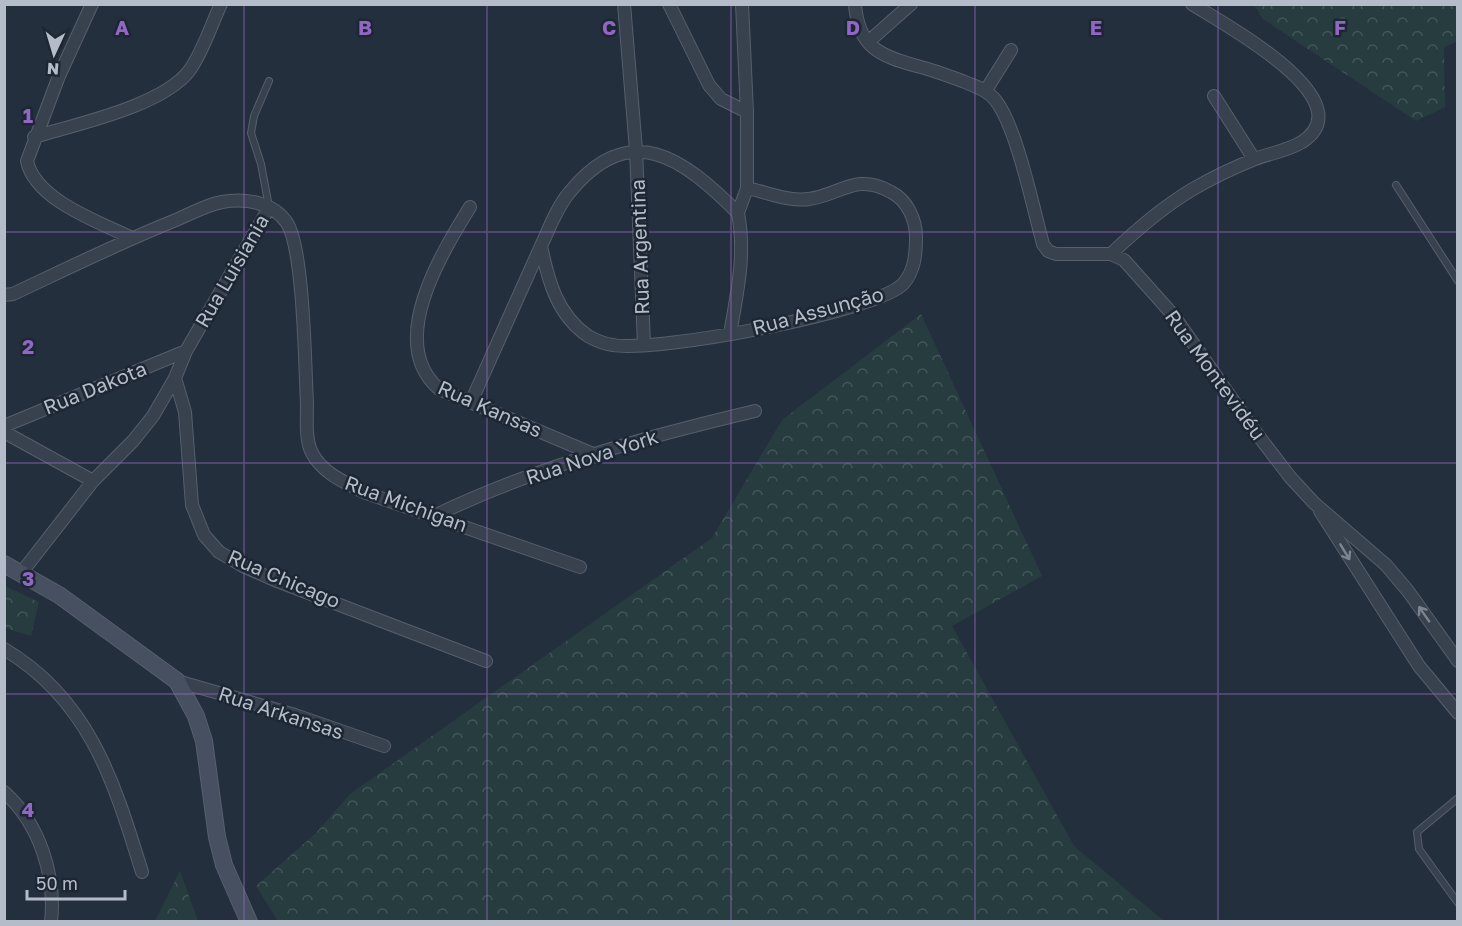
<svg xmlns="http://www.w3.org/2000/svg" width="1462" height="926" font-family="'Golos Text',sans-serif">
	<defs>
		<pattern id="forest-crowns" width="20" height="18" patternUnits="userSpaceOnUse" patternTransform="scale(1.5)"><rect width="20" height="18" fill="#263c3f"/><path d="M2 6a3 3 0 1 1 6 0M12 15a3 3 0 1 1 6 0" fill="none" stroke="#435659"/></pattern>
	</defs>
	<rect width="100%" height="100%" fill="#242f3e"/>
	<path fill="url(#forest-crowns)" d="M 1254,5 L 1457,5 L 1457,41 L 1444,48 L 1445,107 L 1416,121 L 1263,19 Z
		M 921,314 L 1042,576 L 952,626 L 1074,846 L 1164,921 L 278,921 L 256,886 L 316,833 L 350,794 L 712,538 L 782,420 Z
		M 5,586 L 39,602 L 31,636 L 5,628 Z
		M 180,871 L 198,921 L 155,921 Z"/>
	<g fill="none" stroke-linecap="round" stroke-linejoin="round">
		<defs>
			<path id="service" d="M 269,81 L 254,116 L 251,133 L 261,164 L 269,207
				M 1396,185 L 1458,281
				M 1458,798 L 1417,832 L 1419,849 L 1458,903"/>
			<path id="minor" d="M 92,4 L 59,76 L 27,161 C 35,200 99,222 132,238
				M 624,4 L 636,150 L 644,345
				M 669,4 L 709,85 L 721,99 L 747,112 L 747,188 L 738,213
				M 742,4 L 747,112
				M 855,4 C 858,47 880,56 917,66 C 933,70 949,76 965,82 C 976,87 988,90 996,101 C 1017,128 1033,208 1043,244 L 1048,251 L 1056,254 L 1111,254 L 1124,260 L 1174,316 L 1251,426 L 1290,477 L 1314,503 L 1386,565 L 1408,591 L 1458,661
				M 868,42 L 911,4
				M 986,90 L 1011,50
				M 1214,96 L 1254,159
				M 34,137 C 77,124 162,106 189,71 C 203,52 211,25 221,4
				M 470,207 C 441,254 386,343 439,389 L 593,454
				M 1111,254 C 1134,232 1166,205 1193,189 C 1212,178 1235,167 1255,159 C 1271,153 1287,151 1302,142 C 1367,100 1220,22 1192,4
				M 4,295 L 13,294 C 66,269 117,244 171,222 C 187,216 205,205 222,202 C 245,198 273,202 287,223 C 304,250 305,368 307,404 C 307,418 305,440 312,453 C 323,474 346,483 366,493 L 580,567
				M 730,334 C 737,293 746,255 738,213 C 683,158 630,118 569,193 C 557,207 549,229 541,246 C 548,280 557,315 588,336 C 595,340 605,344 613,345 C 654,353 876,312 903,284 C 915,271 916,253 916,237 C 916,219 907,200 891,192 C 856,172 840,195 809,199 C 790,202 766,192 747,188
				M 175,378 L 185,412 L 192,505 L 204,535 L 219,552 L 243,566 L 277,581 L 486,661
				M 471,402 L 541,246
				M 4,426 L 186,351
				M 4,432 L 93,481
				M 1320,511 L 1419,666 L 1458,713
				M 434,516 C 536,467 645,437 755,411
				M 22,572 L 93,481 L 133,441 L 153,416 L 175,378 L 186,351 L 269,208
				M 4,649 C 90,700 114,782 142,872
				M 177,681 L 295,715 L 384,746
				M 4,792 C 40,824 56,876 51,922"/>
			<path id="secondary" d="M 4,564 L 59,595 L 177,681 L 196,716 L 204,741 L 217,837 L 224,865 L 249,922"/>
		</defs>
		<use href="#service" stroke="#565f6c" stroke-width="8"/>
		<use href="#minor" stroke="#565f6c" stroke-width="14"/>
		<use href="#secondary" stroke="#565f6c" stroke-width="18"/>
		<use href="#service" stroke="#38414e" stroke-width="6"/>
		<use href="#minor" stroke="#38414e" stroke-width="12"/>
		<use href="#secondary" stroke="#465061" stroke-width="16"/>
	</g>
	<defs><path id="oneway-shaft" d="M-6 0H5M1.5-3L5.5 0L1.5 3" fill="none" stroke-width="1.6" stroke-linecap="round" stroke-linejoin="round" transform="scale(1.5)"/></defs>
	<g stroke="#7c8592">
		<use href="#oneway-shaft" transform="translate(1345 552) rotate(59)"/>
		<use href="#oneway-shaft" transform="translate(1424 614) rotate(-125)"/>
	</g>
	<path fill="none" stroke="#9266c3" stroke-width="1.5" stroke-opacity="0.55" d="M 244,4 L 244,922M 487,4 L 487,922M 731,4 L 731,922M 975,4 L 975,922M 1218,4 L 1218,922M 4,232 L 1458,232M 4,463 L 1458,463M 4,694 L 1458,694"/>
	<g text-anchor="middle" stroke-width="5" stroke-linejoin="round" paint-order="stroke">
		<g font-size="20" fill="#b4bcc9" stroke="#1d2633">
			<text transform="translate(640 247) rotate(-92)" y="7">Rua Argentina</text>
			<text transform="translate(232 271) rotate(-60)" y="7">Rua Luisiania</text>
			<text transform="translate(818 311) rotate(-15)" y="7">Rua Assunção</text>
			<text transform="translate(1215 375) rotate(54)" y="7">Rua Montevidéu</text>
			<text transform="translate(95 388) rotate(-22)" y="7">Rua Dakota</text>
			<text transform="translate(490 409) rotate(24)" y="7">Rua Kansas</text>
			<text transform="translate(592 457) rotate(-18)" y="7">Rua Nova York</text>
			<text transform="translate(406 504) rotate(20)" y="7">Rua Michigan</text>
			<text transform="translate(284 579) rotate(23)" y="7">Rua Chicago</text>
			<text transform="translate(281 713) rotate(18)" y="7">Rua Arkansas</text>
		</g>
	</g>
	<g font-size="20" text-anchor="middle" font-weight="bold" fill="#9266c3" stroke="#1d2633" stroke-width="5" stroke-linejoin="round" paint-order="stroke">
		<text x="122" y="35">A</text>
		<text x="365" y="35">B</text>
		<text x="609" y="35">C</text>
		<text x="853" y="35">D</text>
		<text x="1096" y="35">E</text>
		<text x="1340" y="35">F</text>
		<text x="28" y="123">1</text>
		<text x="28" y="354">2</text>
		<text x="28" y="586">3</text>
		<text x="28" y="817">4</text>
	</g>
	<rect width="1462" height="926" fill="none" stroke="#b4bcc9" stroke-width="12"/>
	<g transform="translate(54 54) rotate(184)" stroke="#1d2633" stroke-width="4.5" paint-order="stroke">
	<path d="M0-4.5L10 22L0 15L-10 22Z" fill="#b4bcc9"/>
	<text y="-9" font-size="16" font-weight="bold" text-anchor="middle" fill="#b4bcc9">N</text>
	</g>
	<path d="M27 890v9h98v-9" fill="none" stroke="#b4bcc9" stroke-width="3"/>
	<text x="36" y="890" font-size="18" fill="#b4bcc9" stroke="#1d2633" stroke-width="4.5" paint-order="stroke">50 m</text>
</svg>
